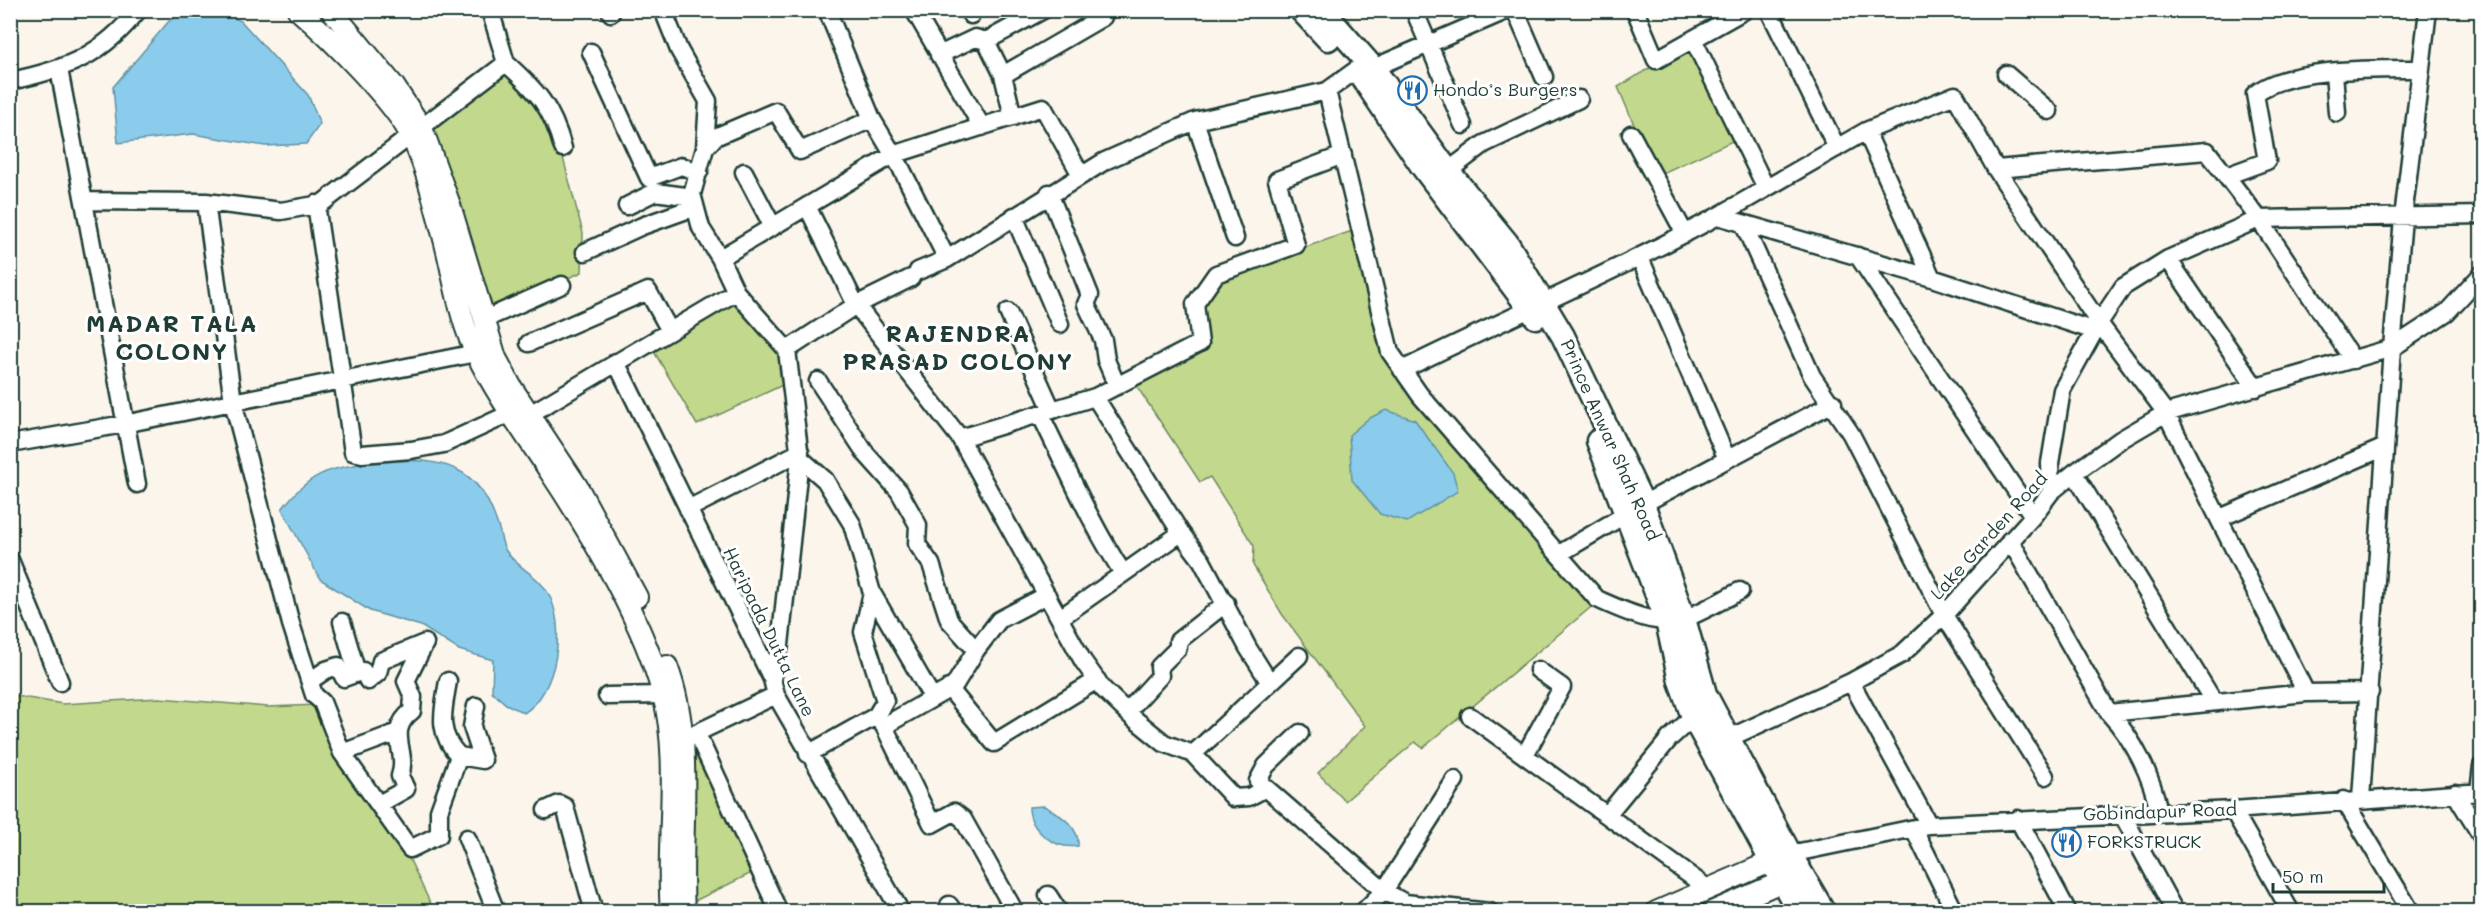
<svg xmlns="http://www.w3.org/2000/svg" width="2492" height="922" font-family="Mali,sans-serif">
	<rect width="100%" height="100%" fill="#fbf5ec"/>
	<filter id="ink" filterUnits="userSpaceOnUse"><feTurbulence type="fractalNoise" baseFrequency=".0167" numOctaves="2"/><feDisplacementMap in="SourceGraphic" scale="12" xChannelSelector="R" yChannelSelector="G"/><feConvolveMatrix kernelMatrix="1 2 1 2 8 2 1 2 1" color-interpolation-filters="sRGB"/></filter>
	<g filter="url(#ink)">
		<path fill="#c2d88d" stroke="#708a60" stroke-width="1.5" d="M 1690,44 L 1737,139 L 1656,176 L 1618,87 Z
			M 508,68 L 553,120 L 583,233 L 582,272 L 479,318 L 458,323 L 411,145 Z
			M 1355,230 L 1384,351 L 1596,603 L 1423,748 L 1415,742 L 1345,801 L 1318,773 L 1365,726 L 1282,614 L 1253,565 L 1254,546 L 1210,477 L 1200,482 L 1134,382 L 1204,349 L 1200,306 L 1222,276 Z
			M 737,300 L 785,352 L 787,383 L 697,425 L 653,350 Z
			M 10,695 L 63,704 L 159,698 L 268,707 L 318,705 L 400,839 L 434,911 L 11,911 Z
			M 695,738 L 756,871 L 674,911 L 669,749 Z"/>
		<path fill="#8bccec" stroke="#6093a2" stroke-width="1.5" d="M 186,11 L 219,11 L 241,21 L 308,95 L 320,124 L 306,144 L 265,146 L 193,134 L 118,143 L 113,87 L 169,21 Z
			M 1386,410 L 1415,420 L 1453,473 L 1458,491 L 1407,522 L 1380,514 L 1352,480 L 1349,435 L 1368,419 Z
			M 378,461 C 407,461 437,457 463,473 C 483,486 492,507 499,529 C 501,536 502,545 506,551 C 516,567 539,576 548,593 C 567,626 557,693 524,713 L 506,704 L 492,692 L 493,660 L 459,650 L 421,626 L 370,611 L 320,579 L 282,509 C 312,469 331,469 378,461 Z
			M 1044,806 C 1058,813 1080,827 1078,846 C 1055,850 1029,830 1029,807 Z"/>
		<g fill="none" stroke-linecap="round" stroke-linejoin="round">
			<defs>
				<path id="minor" d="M 610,10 L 611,13
					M 663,10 L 679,50 L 708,101 L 705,148 L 692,194 L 701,228 L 720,258 L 736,292 L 787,350 L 800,458 L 780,645 L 772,679
					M 827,10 L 872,119 L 900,166 L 947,259
					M 914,10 L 982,127
					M 968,10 L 971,15
					M 1414,10 L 1463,125
					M 1515,10 L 1544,77
					M 1635,10 L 1656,60 L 1745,10
					M 1769,10 L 1837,148
					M 1693,39 L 1766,188
					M 986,41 L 1003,75
					M 591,52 L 649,178 L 681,166 L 699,172
					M 939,55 L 975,38 L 986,41 L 1043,10
					M 506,63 C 537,91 552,107 563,148
					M 59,69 L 137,484
					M 2334,72 L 2337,113
					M 2006,74 L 2049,111
					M 10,81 C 65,70 103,55 138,10
					M 1327,91 L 1390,352 L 1420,395 L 1597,599 C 1622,610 1658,628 1686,618 C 1704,611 1722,600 1740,591
					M 1013,117 L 1003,75 L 1103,17 L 1099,10
					M 1195,121 L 1235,238
					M 1866,131 L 1932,278
					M 1631,134 L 1685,234
					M 705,148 L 715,137 L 776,111 L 800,151 L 872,119
					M 1996,169 L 2207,151 L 2259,219 L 2353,360
					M 1448,171 L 1484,144 L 1579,99
					M 744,172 L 773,227
					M 2226,176 L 2267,161 L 2255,94 C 2287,67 2378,69 2421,69
					M 1049,193 L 1090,295 L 1086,304 L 1103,340 L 1106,360 L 1117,386
					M 84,201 L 206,202 L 281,211 L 321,204 L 506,63 L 490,10
					M 206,202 L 233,402 L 291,624 L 314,695 L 322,702 L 342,753 L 410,849 L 439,835 L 439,811 L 459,756 C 436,732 443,712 448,681
					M 316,204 L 353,452 L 362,454 L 411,450 L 444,444 L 509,414
					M 627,206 L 655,192 L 693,197
					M 807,206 L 856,305 L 960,438 L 1083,661 L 1103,689 L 1132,717 L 1164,743 L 1193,754 L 1234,798 L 1249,797 L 1266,788
					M 1014,216 L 1060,324
					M 1718,216 L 1866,131 L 1955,95 L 1996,169 L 2099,323 L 2166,413 L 2306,693 L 2370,692
					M 1743,223 L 1812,376 L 1851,434 L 1944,615 L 2045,776
					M 585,252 L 642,226 L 695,207
					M 1858,256 L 2033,516
					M 720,258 L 893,155 L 1043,107 L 1081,175
					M 1640,258 L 1727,459
					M 2168,259 L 2256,388
					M 918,271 L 947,259 L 1105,161 L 1195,121 L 1327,91 L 1356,70 L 1373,68 L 1508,10
					M 1008,312 L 1052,410
					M 483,320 L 562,285
					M 529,343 L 648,291 L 670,331
					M 787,350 L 856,305 L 911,278
					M 616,362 L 772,679 L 776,695 L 901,912
					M 1402,370 C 1507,318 1615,272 1718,216 L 1932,278 L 2095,331
					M 818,381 L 866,454 L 899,491 L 918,525 L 917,544 L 931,564 L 949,620 L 976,650
					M 1095,397 L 1181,533 L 1202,561 L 1248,648 L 1270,683
					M 1040,414 C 1067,468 1090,523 1123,573
					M 520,420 L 736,292
					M 960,438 L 1095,397 L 1200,343 L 1195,304 L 1216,274 L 1296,245 L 1277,180 L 1343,155
					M 10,444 L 124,424 L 476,353
					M 800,458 L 825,480 L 852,524 L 872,593 L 932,697
					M 2074,473 L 2214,702
					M 2051,492 L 2050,463 L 2062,390 L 2099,323 L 2123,287 L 2168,259 L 2259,219 L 2482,215
					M 688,509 L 800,452
					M 2220,518 L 2383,448
					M 2010,540 L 2109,713 L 2306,693
					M 1559,554 L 1643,504 L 1833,403
					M 10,560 L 60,682
					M 1060,618 L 1181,533
					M 342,622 L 357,673
					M 310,681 L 326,670 L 338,666 L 344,678 L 363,671 L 368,681 L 378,673 L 381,661 L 425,643
					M 1851,682 L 1929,825
					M 949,688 L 994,743 L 1097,680
					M 607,696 L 663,695
					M 1127,712 L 1160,676 L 1159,667 L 1178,648 L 1178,641 L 1226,603
					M 2109,713 C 2134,740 2152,776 2159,812
					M 876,716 L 884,726 L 932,824 L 954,812 L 963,819 L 1015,912
					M 1470,716 L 1710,890
					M 884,726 L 954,686 L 976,650 L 999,620 L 1047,595
					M 1300,733 L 1266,766 L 1258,781 L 1384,891 L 1405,903 L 1490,912
					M 697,734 L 779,912
					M 688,737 L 776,695
					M 1727,739 L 1851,682 L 1902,654 L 1944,615 L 2033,516 L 2051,492 L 2074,473 L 2120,440 L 2166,413 L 2392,348 L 2447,312 L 2482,274
					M 342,753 L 398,732
					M 808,754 L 876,716 L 885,701 L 863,632 L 872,593
					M 1193,754 L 1299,656
					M 1525,755 L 1562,687 L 1538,670
					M 459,756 L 483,760 L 472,727 L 476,706
					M 2479,792 L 2482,766
					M 2455,793 L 2482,837
					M 2361,799 L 2392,348 L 2403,218 L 2428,10
					M 2344,800 L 2411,912
					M 379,804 L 406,789 L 400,776 C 409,751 385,732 412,711 L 413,697 L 406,681 L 425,643
					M 546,810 L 559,804 L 565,807 L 594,912
					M 2233,810 L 2291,912
					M 2122,814 L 2175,912
					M 1607,815 L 1670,738 L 1693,717
					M 2018,819 L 2068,912
					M 1914,829 L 1955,912
					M 467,838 L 496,912
					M 1790,854 L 1929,825 L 2233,810 L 2482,792
					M 1048,895 L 1059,912
					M 949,905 L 954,912
					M 1363,912 L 1384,891 L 1455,780"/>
				<path id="tertiary" d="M 298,10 C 329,37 395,102 412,138 C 427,169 435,206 444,239 C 454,277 459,320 477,355 C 498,398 526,435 552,475 C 593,537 644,624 663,695 C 681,762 665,842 671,912
					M 331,10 L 394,86 L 422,128 L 450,205 L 496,358 L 512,388 L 577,486 L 637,597
					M 667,666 C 696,743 679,830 684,912
					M 1656,912 L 1784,856
					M 1712,912 L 1795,876"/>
				<path id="secondary" d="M 1301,10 L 1328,39
					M 1322,10 L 1373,68 L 1448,171 L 1507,243 L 1563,336 L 1643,504 L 1684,619 L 1705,694 L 1790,854 L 1824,912
					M 1362,77 L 1422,166 L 1536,317
					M 1598,441 L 1667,621 L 1680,681 L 1693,717 L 1799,912"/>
			</defs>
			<use href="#minor" stroke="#1f3d34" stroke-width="21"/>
			<use href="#tertiary" stroke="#1f3d34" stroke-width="24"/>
			<use href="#secondary" stroke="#1f3d34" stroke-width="27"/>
			<use href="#minor" stroke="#fff" stroke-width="16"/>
			<use href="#tertiary" stroke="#fff" stroke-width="20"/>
			<use href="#secondary" stroke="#fff" stroke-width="22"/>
		</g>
	</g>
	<defs>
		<symbol id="restaurant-ring" viewBox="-11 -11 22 22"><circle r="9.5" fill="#fff" stroke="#1f6fb2" stroke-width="1.5"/><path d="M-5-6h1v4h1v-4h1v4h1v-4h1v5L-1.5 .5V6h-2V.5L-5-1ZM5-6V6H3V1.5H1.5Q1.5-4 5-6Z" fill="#1f6fb2"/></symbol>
	</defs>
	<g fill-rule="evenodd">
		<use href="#restaurant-ring" x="1396" y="74" width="33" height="33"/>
		<use href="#restaurant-ring" x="2050" y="826" width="33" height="33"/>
	</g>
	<g text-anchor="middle" stroke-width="6" stroke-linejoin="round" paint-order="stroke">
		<g font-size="18" fill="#1f3d34" stroke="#fff" text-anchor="start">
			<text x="1433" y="96">Hondo’s Burgers</text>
			<text x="2087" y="848">FORKSTRUCK</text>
		</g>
		<g font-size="18" fill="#1f3d34" stroke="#fff">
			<text transform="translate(1610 440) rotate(66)" y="6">Prince Anwar Shah Road</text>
			<text transform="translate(1989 536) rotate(-48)" y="6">Lake Garden Road</text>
			<text transform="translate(769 632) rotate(64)" y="6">Haripada Dutta Lane</text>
			<text transform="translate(2160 812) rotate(-2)" y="6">Gobindapur Road</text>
		</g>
		<g font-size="24" font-weight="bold" letter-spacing="1.5" fill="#1f3d34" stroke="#fff">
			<text x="172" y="332">MADAR TALA<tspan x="172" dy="28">COLONY</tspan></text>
			<text x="958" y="342">RAJENDRA<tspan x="958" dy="28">PRASAD COLONY</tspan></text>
		</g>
	</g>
	<rect width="2492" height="922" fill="none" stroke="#fff" stroke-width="36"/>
	<rect x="18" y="18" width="2456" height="886" fill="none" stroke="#1f3d34" stroke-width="2" filter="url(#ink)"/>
	<path d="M2273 883v9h111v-9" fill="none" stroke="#1f3d34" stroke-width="3"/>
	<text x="2282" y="883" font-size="18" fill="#1f3d34" stroke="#ffffff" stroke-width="4.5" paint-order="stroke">50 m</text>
</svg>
